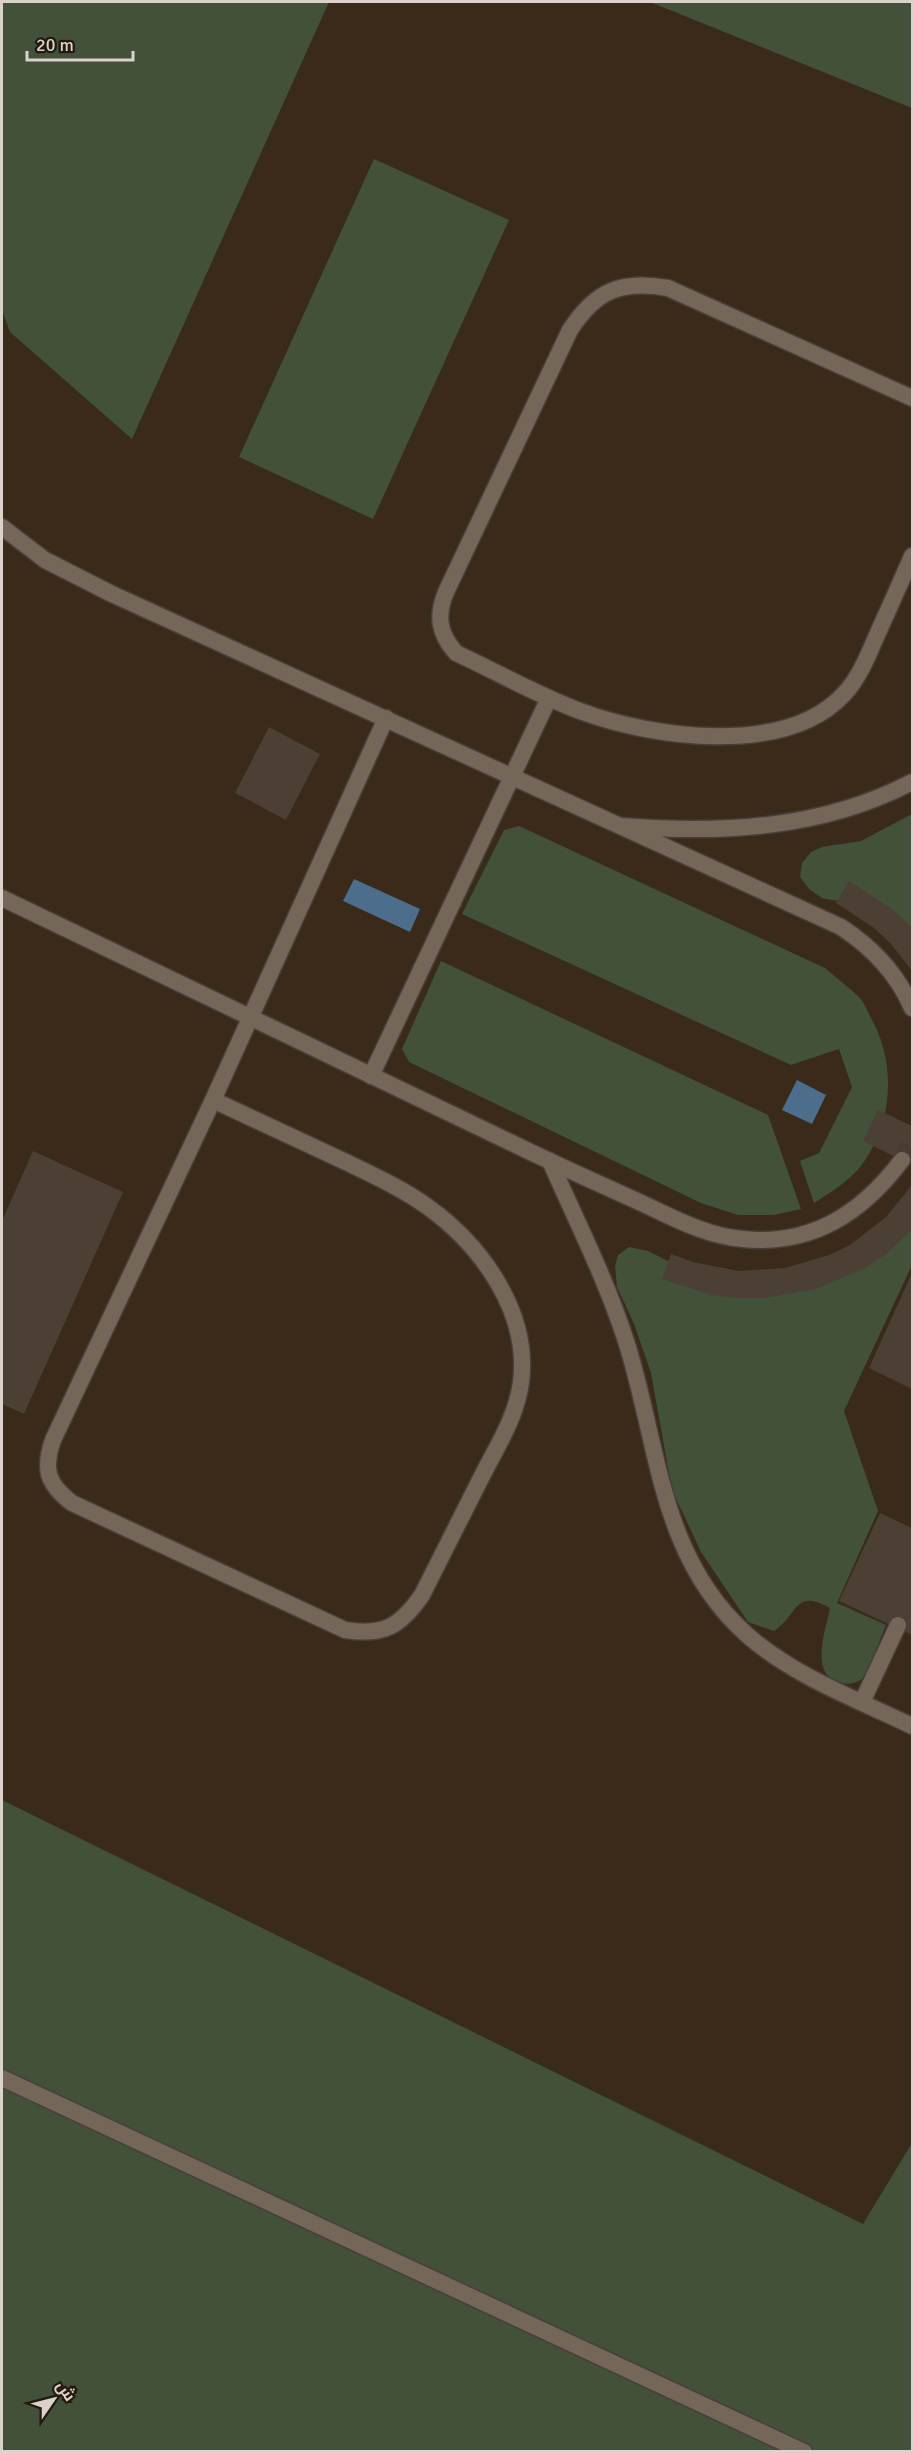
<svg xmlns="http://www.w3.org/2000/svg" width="914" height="2453" font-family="Signika,Cairo,sans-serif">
	<rect width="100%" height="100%" fill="#2e2217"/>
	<path fill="#3a2a19" d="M 2,2 L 912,2 L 912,2451 L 2,2451 Z"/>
	<path fill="#42513a" d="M 2,2 L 329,2 L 132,439 L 10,332 L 2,310 Z
		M 650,2 L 912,2 L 912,108 Z
		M 374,159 L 509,220 L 373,519 L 239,457 Z
		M 912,814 L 912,952 L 902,939 L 838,901 L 822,898 L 809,889 L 800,877 L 802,863 L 811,852 L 822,847 L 861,841 Z
		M 519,826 L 825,968 C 836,978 849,987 860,998 C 865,1004 868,1012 871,1018 C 897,1064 893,1124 861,1166 C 848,1182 831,1192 814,1203 L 800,1161 L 819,1153 L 852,1087 L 839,1049 L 791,1065 L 462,914 L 504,830 Z
		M 441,961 L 768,1115 L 801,1209 L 774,1215 L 738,1215 L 701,1203 L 409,1062 L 402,1049 Z
		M 912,1210 L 912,1265 L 844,1411 L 878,1511 L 837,1603 L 886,1625 C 881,1636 869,1671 863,1678 C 858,1683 848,1685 841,1683 C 808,1676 826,1629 830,1608 C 794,1588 799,1614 774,1631 L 748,1622 L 701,1552 L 672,1490 L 651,1373 L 634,1324 L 617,1287 L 615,1266 L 618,1255 L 629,1247 L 648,1251 L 686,1270 L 769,1284 L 902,1224 Z
		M 2,1800 L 863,2224 L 912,2143 L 912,2451 L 2,2451 Z"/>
	<path fill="#4c6e8c" d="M 354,879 L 420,909 L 410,932 L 343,901 Z
		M 797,1080 L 826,1095 L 812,1124 L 782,1110 Z"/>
	<path fill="#4c3f33" d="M 269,727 L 320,754 L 286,820 L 235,793 Z
		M 849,881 L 893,910 L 912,928 L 912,971 L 891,944 L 874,928 L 836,903 Z
		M 878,1110 L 912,1126 L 912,1165 L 863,1141 Z
		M 33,1151 L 123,1192 L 24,1414 L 2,1404 L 2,1221 Z
		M 912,1185 L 912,1229 L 886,1254 L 865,1268 L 816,1289 L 765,1298 L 738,1298 L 712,1295 L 662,1279 L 671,1254 L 693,1262 L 739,1271 L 785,1268 L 829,1255 L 850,1245 L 886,1217 Z
		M 912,1273 L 912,1389 L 869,1368 Z
		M 880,1513 L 912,1528 L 912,1635 L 839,1601 Z"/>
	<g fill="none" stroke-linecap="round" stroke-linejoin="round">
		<path stroke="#483c32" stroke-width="16" stroke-dasharray="16 8" stroke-linecap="butt" d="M 902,1160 L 912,1138"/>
		<defs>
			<path id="service" d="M 912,398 L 668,288 C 621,280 596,290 570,330 L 446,592 C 436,616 439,634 456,653 C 497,672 537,695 580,711 C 652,738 786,757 844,694 C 860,677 868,655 877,635 C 889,608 901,582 912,556
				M 622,826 C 721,834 822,829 912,782
				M 371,1076 L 549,698
				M 213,1100 C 258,1121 303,1142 348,1163 C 375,1176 403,1189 428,1207 C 482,1246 530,1313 521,1382 C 517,1415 498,1445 483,1474 C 463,1514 442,1555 422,1595 C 400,1627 383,1636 345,1630 L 72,1503 C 47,1484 43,1469 53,1440 L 213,1100 L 386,718
				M 550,1161 C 576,1220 606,1279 626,1341 C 659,1444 659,1556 746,1634 C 793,1676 856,1699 912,1726
				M 862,1702 L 898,1625
				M 2,2078 L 804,2452"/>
			<path id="tertiary" d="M 2,527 L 45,560 L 112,594 L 841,927 C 873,948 897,973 912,1008
				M 2,898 C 173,980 344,1063 516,1145 C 555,1164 595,1182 635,1200 C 670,1216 704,1236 743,1239 C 812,1246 862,1213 902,1160"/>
		</defs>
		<use href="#service" stroke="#493f37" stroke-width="19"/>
		<use href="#tertiary" stroke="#493f37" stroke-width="19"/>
		<use href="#service" stroke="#75665a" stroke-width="16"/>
		<use href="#tertiary" stroke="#75665a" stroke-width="16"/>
	</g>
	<rect width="914" height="2453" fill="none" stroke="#dad2cb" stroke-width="6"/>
	<g transform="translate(54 2399) rotate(55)" stroke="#24190e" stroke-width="4.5" paint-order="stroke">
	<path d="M0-4.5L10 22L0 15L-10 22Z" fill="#dad2cb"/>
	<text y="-9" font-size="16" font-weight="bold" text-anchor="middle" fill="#dad2cb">ش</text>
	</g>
	<path d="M27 51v9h106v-9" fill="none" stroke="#dad2cb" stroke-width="3"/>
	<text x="36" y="51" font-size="18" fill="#dad2cb" stroke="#24190e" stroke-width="4.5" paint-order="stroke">20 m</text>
</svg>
